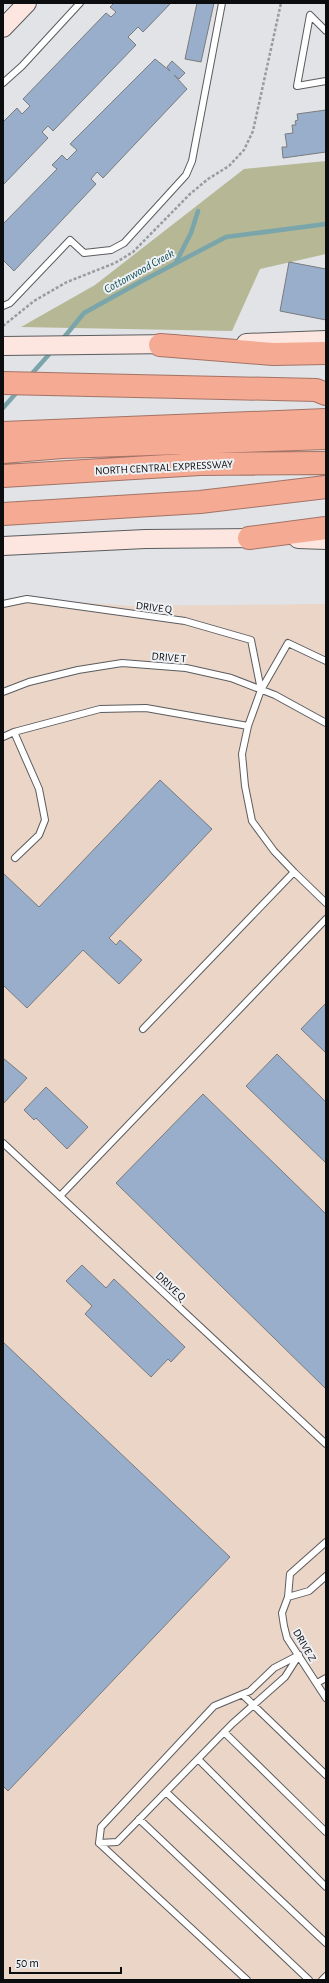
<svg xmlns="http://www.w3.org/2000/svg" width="329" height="1983" font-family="'Alegreya Sans',sans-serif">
	<rect width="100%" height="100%" fill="#e1e3e6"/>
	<path fill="#ead5c7" d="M 23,598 L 130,606 L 326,604 L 326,1980 L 3,1980 L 3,599 Z"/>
	<path fill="#b5b795" d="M 326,161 L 326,254 L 260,269 L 232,331 L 21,327 L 95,285 L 244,169 Z"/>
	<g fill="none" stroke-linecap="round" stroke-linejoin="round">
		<path stroke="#7aa5aa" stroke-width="4.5" d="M 176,262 L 191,233 L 198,211
			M 61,341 L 84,313 L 140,282 L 226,237 L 326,224
			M 29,377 L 52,351
			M 3,408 L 18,391"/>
	</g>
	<path fill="#99aeca" stroke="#797b7e" d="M 114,3 L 171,3 L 143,32 L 138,27 L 128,37 L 136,45 L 53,131 L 48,126 L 42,132 L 48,138 L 3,185 L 3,122 L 17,108 L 22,114 L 30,106 L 23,99 L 106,13 L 111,17 L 116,12 L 110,7 Z
		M 197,3 L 214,3 L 201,62 L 185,59 Z
		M 155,59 L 170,71 L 167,67 L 172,61 L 185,73 L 179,79 L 174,75 L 187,89 L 103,178 L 97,172 L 91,179 L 96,184 L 14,271 L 3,260 L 3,224 L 57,169 L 52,165 L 62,155 L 67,160 L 77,150 L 70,144 Z
		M 326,110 L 326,152 L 283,158 L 282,147 L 287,147 L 285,134 L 293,133 L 292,125 L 296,125 L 295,121 L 298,120 L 297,114 Z
		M 289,262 L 326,269 L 326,320 L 280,311 Z
		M 160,780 L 212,829 L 109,938 L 116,945 L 120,940 L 142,960 L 119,984 L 83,950 L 27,1008 L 3,985 L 3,873 L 39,907 Z
		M 326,1003 L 326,1053 L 301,1029 Z
		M 277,1054 L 326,1102 L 326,1163 L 246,1086 Z
		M 3,1058 L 27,1078 L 3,1104 Z
		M 46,1087 L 88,1127 L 67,1149 L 36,1118 L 34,1120 L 24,1110 Z
		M 203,1094 L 326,1214 L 326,1389 L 116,1183 Z
		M 82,1265 L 106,1288 L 114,1279 L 185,1347 L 171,1362 L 168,1359 L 151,1377 L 85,1314 L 92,1306 L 66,1281 Z
		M 3,1342 L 230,1557 L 8,1791 L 3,1786 Z"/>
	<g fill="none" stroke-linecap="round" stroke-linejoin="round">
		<defs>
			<path id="lane" d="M 326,31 L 310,15 L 297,86 L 326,81
				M 3,83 L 22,66 L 80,3
				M 3,306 L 10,303 L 70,240 L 84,253 L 111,250 L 124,243 L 186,175 L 192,161 L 222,3
				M 3,604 L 27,599 L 185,621 L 251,640 L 261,690
				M 3,692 L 29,682 L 78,670 L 122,663 L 186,668 L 231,678 L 275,695 L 326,723
				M 14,732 L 39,789 L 45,820 L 39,835 L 15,858
				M 3,737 L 14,732 L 100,709 L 146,708 L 248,726 L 261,690 L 288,643 L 326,661
				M 294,872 L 326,903
				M 143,1029 L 294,872 L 274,851 L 252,821 L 245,786 L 242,754 L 248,726
				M 3,1143 L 326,1444
				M 60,1196 L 326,919
				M 326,1542 L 290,1574 L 288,1597 L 282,1613 L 284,1626 L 287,1638 L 326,1698
				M 288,1597 L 309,1591 L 326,1576
				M 299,1655 L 285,1677 L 232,1724 L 117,1842 L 99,1843 L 101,1827 L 214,1706 L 250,1691 L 274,1668 Z
				M 317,1683 L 326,1678
				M 243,1695 L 326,1775
				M 224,1732 L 326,1832
				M 198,1759 L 326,1887
				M 166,1792 L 326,1943
				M 139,1819 L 309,1980
				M 99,1843 L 247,1980
				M 322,1980 L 326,1976"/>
			<path id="secondary" d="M 3,28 L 27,3
				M 246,343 L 326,340
				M 3,346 L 174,344
				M 298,539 L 326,540
				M 3,546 L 145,539 L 262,538"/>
			<path id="highway" d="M 160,345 L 273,354 L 326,353
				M 3,383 L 316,390 L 326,394
				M 3,433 L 326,420
				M 3,452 L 62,447 L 326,438
				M 3,476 L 200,464 L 326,463
				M 3,514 L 200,502 L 326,487
				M 249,538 L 326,528"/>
		</defs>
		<use href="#lane" stroke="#5b5c5f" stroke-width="8"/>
		<use href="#secondary" stroke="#5b5c5f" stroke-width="20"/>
		<use href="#highway" stroke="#a37365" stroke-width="24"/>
		<path stroke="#999b9d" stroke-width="2.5" stroke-dasharray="3 2" stroke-linecap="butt" d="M 3,326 L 34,301 L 67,282 L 115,263 L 133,252 L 190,194 L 208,179 L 229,166 L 244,150 L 253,131 L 281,3"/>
		<use href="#lane" stroke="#fff" stroke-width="6"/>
		<use href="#secondary" stroke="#fce6df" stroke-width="18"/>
		<use href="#highway" stroke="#f5aa94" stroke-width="22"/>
	</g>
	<g text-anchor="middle" stroke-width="4" stroke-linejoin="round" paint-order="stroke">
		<g font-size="11" fill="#0c0d0e" stroke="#eef0f3">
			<text transform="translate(164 467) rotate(-3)" y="4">NORTH CENTRAL EXPRESSWAY</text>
			<text transform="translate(154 607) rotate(7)" y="4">DRIVE Q</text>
			<text transform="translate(169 657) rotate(5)" y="4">DRIVE T</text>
			<text transform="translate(171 1286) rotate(43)" y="4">DRIVE Q</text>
			<text transform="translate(305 1645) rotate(60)" y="4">DRIVE Z</text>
		</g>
		<g font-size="12" font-style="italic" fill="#16545a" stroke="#eef0f3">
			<text transform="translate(139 271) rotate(-29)" y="4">Cottonwood Creek</text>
		</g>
	</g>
	<rect width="329" height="1983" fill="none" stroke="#0c0d0e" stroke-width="8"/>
	<path d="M10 1967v6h111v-6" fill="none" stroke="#0c0d0e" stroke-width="2"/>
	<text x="16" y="1967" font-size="12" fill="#0c0d0e" stroke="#eef0f3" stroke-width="3" paint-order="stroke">50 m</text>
</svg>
